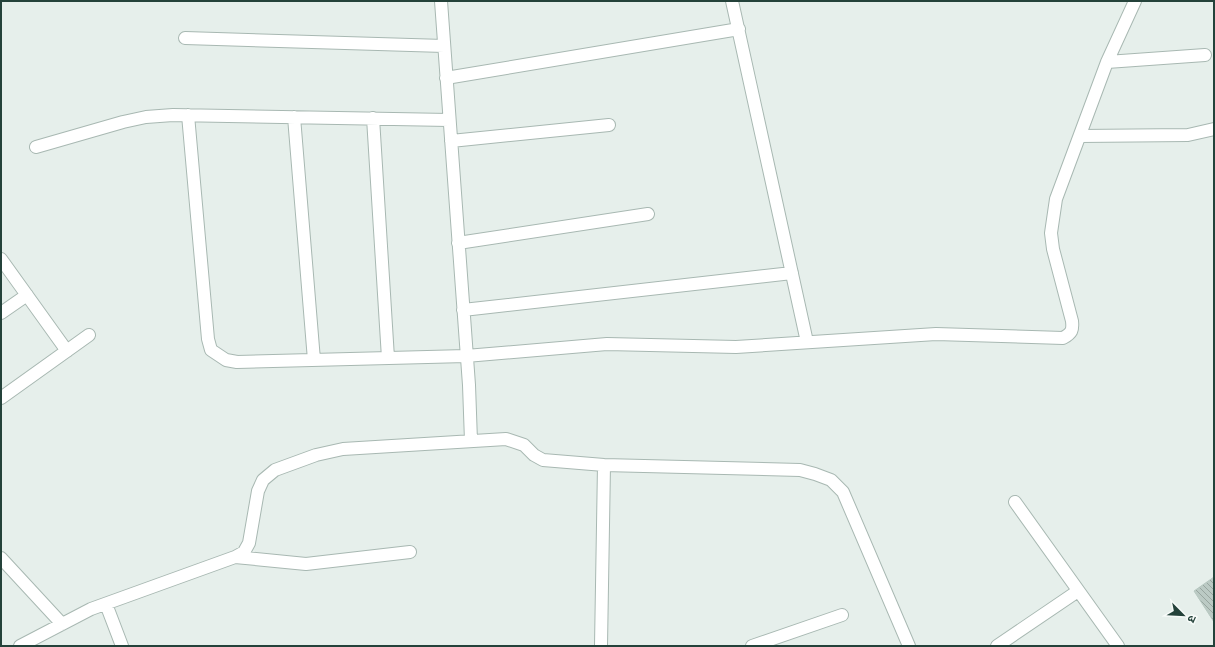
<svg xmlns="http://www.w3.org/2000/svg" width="1215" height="647" font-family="'Golos Text','Noto Sans Devanagari',sans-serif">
	<defs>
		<pattern id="building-back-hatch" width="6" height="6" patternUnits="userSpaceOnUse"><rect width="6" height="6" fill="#bbcac4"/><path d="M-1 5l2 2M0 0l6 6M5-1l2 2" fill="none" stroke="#98a6a0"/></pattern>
	</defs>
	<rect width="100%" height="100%" fill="#e6efeb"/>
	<path fill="url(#building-back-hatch)" stroke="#b8c9c2" d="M 1214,577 L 1214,622 L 1194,591 Z"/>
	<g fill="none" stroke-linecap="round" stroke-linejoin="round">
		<defs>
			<path id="street" d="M 441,1 L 469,385 L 471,441
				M 732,1 L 807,342
				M 185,38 L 444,46
				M 1107,62 L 1205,55
				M 446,78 L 739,29
				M 188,115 L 208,339 L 211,350 L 226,360 L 237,362 L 466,356 L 607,344 L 736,347 L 936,334 L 1063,338 C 1072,333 1073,330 1072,321 L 1053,249 L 1051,233 L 1056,199 L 1107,62 L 1135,1
				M 294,117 L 314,360
				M 373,118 L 388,358
				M 1080,136 L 1188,135 L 1214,129
				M 451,141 L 609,125
				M 36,147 L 123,122 L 146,117 L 173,115 L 449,120
				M 458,243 L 648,214
				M 1,259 L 67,351
				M 463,310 L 792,273
				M 1,313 L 27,295
				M 1,398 L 89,335
				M 1015,502 L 1118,646
				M 235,557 L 306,564 L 410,552
				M 1,558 L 62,624
				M 106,604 L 122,646
				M 20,646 L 91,609 L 235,557 L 244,552 L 249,543 L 258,491 L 263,480 L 275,470 L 316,455 L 343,449 L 506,439 L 524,445 L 534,455 L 543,460 L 604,465 L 800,470 L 815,474 L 831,480 L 843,492 L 909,646
				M 601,646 L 604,465
				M 752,646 L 842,615
				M 997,646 L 1078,591"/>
		</defs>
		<use href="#street" stroke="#a8b8b2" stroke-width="14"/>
		<use href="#street" stroke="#fff" stroke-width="12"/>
	</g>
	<rect width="1215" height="647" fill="none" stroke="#24423a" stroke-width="4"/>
	<g transform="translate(1183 615) rotate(114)" stroke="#f7fbf9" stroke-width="3" paint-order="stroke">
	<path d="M0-3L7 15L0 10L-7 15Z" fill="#24423a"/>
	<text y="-6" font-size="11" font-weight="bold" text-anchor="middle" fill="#24423a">उ</text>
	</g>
</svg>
